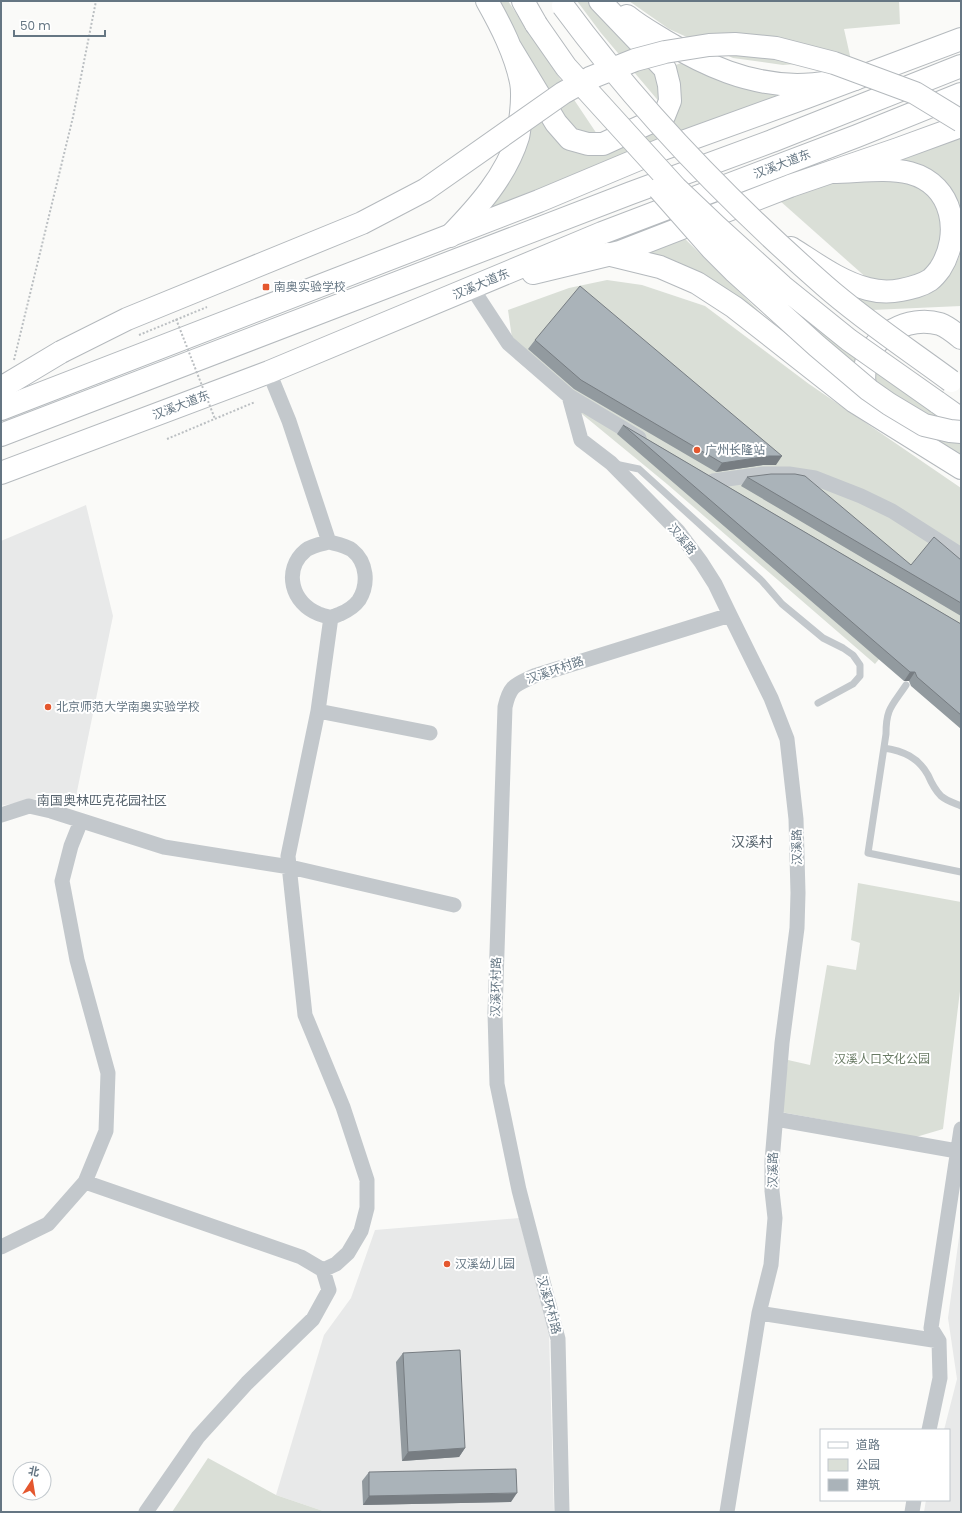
<svg xmlns="http://www.w3.org/2000/svg" width="962" height="1513" font-family="Poppins,'Noto Sans SC',sans-serif">
	<rect width="100%" height="100%" fill="#fafaf8"/>
	<path fill="#e8e9e9" d="M 86,505 L 113,616 L 74,806 L 39,798 L 1,806 L 1,541 Z
		M 519,1218 L 549,1333 L 554,1512 L 326,1512 L 276,1495 L 324,1335 L 351,1298 L 375,1230 Z
		M 961,1223 L 961,1512 L 924,1512 L 926,1500 L 949,1500 L 949,1430 L 944,1430 L 957,1379 L 948,1318 Z"/>
	<path fill="#dadfd7" d="M 497,1 L 508,1 L 601,140 L 569,130 Z
		M 577,1 L 592,1 L 656,65 L 661,104 L 601,33 Z
		M 629,1 L 899,1 L 900,24 L 844,29 L 851,60 L 783,65 L 733,58 L 669,29 Z
		M 684,62 L 774,90 L 778,101 L 482,215 L 531,97 L 568,149 L 589,156 L 598,156 L 670,122 L 670,67 Z
		M 961,135 L 961,210 C 950,175 928,170 897,160 Z
		M 913,180 L 936,203 L 946,222 L 935,264 L 916,276 L 893,282 L 869,280 L 779,200 L 828,182 Z
		M 680,234 L 769,321 L 650,257 L 648,249 Z
		M 961,252 L 961,306 L 872,310 L 849,292 L 930,291 L 945,281 L 956,264 Z
		M 607,280 L 642,285 L 705,306 L 809,384 L 961,488 L 961,674 L 905,628 L 875,664 L 667,484 L 515,359 L 508,310 L 569,288 Z
		M 792,309 L 961,431 L 961,459 L 919,433 Z
		M 858,883 L 961,902 L 961,983 L 943,1129 L 916,1137 L 781,1112 L 788,1060 L 810,1065 L 827,965 L 856,970 L 860,943 L 851,940 Z
		M 208,1458 L 276,1495 L 326,1512 L 172,1512 Z"/>
	<g fill="none" stroke-linecap="round" stroke-linejoin="round">
		<defs>
			<path id="primary" d="M 533,273 L 620,252 L 790,186 L 898,149 L 961,126
				M 1,409 L 539,201 L 663,149 L 807,97 L 961,39
				M 1,435 L 631,193 L 772,141 L 961,66
				M 1,473 L 269,372 L 602,233 L 857,136 L 961,94"/>
			<path id="highway" d="M 523,1 L 536,24
				M 627,16 C 639,26 652,33 665,41 C 707,66 747,84 797,85 C 816,85 836,81 855,79
				M 510,47 L 556,123 L 570,139 L 588,144 L 603,144 L 664,116 L 670,101 L 669,85 L 665,69 L 600,1
				M 450,236 C 478,207 506,176 518,137 C 520,129 520,120 521,113 C 522,103 523,92 521,82 C 515,53 501,26 487,1
				M 791,248 C 815,263 840,282 868,289 C 879,292 891,292 901,290 C 911,288 921,286 930,280 C 934,277 937,273 940,269 C 962,235 954,185 910,173 C 886,167 857,172 832,172
				M 607,254 L 660,267 L 697,283 L 734,307 L 855,402 L 961,468
				M 1,388 L 61,352
				M 874,399 C 864,389 863,382 865,368 C 870,335 909,315 940,324 C 948,327 955,333 961,338
				M 937,402 L 961,419"/>
		</defs>
		<use href="#primary" stroke="#b5babe" stroke-width="24"/>
		<use href="#highway" stroke="#b4b9bd" stroke-width="24"/>
		<path stroke="#bbbfc2" stroke-width="2" stroke-dasharray="2 2" stroke-linecap="butt" d="M 139,335 L 207,307
			M 14,360 L 73,117 L 96,1
			M 167,439 L 255,402"/>
		<path stroke="#c3c8cc" stroke-width="7" d="M 615,464 L 639,469 L 762,581 L 782,604 L 823,638 L 843,648 L 853,655 L 860,665 L 860,676 L 853,684 L 818,703
			M 906,685 C 892,706 886,708 886,734 L 868,853 L 961,872
			M 884,748 C 903,751 918,757 928,775 C 931,782 935,790 941,796 C 947,801 954,803 961,806"/>
		<path stroke="#c3c8cc" stroke-width="15" d="M 472,288 L 508,343 L 569,396 L 581,440 L 611,463 L 678,531 L 701,562 L 715,584 L 730,615 L 771,698 L 787,739 L 796,819 L 798,893 L 797,928 L 782,1043 L 772,1161 L 772,1191 L 775,1218 L 771,1265 L 759,1313 L 727,1512
			M 269,372 L 289,421 L 329,542
			M 569,396 L 639,438
			M 713,481 L 764,474 L 789,474 L 815,478 L 861,496 L 892,511 L 961,555
			M 329,542 C 337,544 345,545 352,550 C 367,562 369,584 359,600 C 354,607 347,611 340,614 C 337,615 333,617 331,617 C 327,617 322,615 319,614 C 292,604 282,570 306,550 C 313,545 321,544 329,542 Z
			M 318,711 L 430,733
			M 1,815 L 29,806 L 51,811 L 164,847 L 290,867 L 454,905
			M 776,1119 L 957,1151
			M 85,1182 L 301,1257 L 323,1270 L 329,1290 L 313,1319 L 247,1383 L 198,1437 L 146,1512
			M 1,1247 L 48,1224 L 85,1182 L 106,1131 L 108,1073 L 77,960 L 62,881 L 71,846 L 81,821
			M 323,1270 L 336,1264 L 348,1253 L 361,1231 L 367,1208 L 367,1180 L 343,1107 L 305,1015 L 288,856 L 318,711 L 331,617
			M 759,1313 L 939,1341
			M 929,1430 L 940,1378 L 939,1341 L 931,1328 L 961,1129
			M 562,1512 L 558,1339 L 519,1190 L 497,1084 L 495,1013 L 505,707 C 510,685 515,685 534,676 L 730,615
			M 912,1512 L 914,1500"/>
		<use href="#primary" stroke="#fff" stroke-width="22"/>
		<use href="#highway" stroke="#fff" stroke-width="22"/>
		<defs>
			<path id="highway-bridge" d="M 563,6 C 639,109 729,202 825,286 C 865,321 909,350 951,381
				M 536,24 L 566,67 L 676,188 L 716,226 L 782,286 L 849,340 L 937,402
				M 659,189 L 712,249 L 734,271 L 817,346 L 869,390 L 889,404 L 924,425 L 950,431 L 961,432
				M 61,352 L 127,319 L 362,223 L 425,190 L 563,93 L 590,78 L 635,60 L 665,52 L 709,45 L 735,44 L 776,48 L 834,63 L 915,93 L 961,121"/>
		</defs>
		<use href="#highway-bridge" stroke="#b4b9bd" stroke-width="24" stroke-linecap="butt"/>
		<path stroke="#bbbfc2" stroke-width="2" stroke-dasharray="2 2" stroke-linecap="butt" d="M 176,319 L 215,419"/>
		<use href="#highway-bridge" stroke="#fff" stroke-width="22"/>
	</g>
	<path fill="#929a9f" d="M 535,340 L 776,465 L 763,465 L 716,472 L 574,389 L 528,349 Z
		M 623,425 L 961,624 L 961,729 L 911,686 L 909,681 L 904,681 L 617,434 Z
		M 747,477 L 911,565 L 961,560 L 961,616 L 741,486 Z
		M 403,1353 L 465,1448 L 459,1457 L 402,1461 L 396,1362 Z
		M 369,1472 L 511,1502 L 363,1505 L 362,1481 Z"/>
	<path fill="#777d82" d="M 769,456 L 782,456 L 776,465 L 763,465 L 716,472 L 722,463 Z
		M 910,672 L 915,672 L 909,681 L 904,681 Z
		M 465,1448 L 459,1457 L 402,1461 L 408,1452 Z
		M 517,1493 L 511,1502 L 363,1505 L 369,1496 Z"/>
	<path fill="#aab3b9" stroke="#777d82" d="M 580,286 L 782,456 L 769,456 L 722,463 L 581,380 L 535,340 Z
		M 623,425 L 961,624 L 961,715 L 917,677 L 915,672 L 910,672 Z
		M 771,474 L 795,474 L 805,476 L 911,565 L 934,537 L 961,560 L 961,603 L 747,477 Z
		M 460,1350 L 465,1448 L 408,1452 L 403,1353 Z
		M 516,1469 L 517,1493 L 369,1496 L 369,1472 Z"/>
	<g fill="#e4572e" stroke="#fff" stroke-width="1.5">
		<rect x="262" y="283" width="8" height="8" rx="2"/>
		<circle cx="697" cy="450" r="4"/>
		<circle cx="48" cy="707" r="4"/>
		<circle cx="447" cy="1264" r="4"/>
	</g>
	<g text-anchor="middle" stroke-width="4" stroke-linejoin="round" paint-order="stroke">
		<g font-size="12" fill="#657683" stroke="#fff">
			<text transform="translate(782 164) rotate(-21)" y="4">汉溪大道东</text>
			<text transform="translate(481 284) rotate(-23)" y="4">汉溪大道东</text>
			<text transform="translate(181 405) rotate(-21)" y="4">汉溪大道东</text>
			<text transform="translate(682 539) rotate(50)" y="4">汉溪路</text>
			<text transform="translate(555 670) rotate(-19)" y="4">汉溪环村路</text>
			<text transform="translate(797 847) rotate(-91)" y="4">汉溪路</text>
			<text transform="translate(496 987) rotate(-89)" y="4">汉溪环村路</text>
			<text transform="translate(773 1170) rotate(-89)" y="4">汉溪路</text>
			<text transform="translate(549 1305) rotate(75)" y="4">汉溪环村路</text>
		</g>
		<g font-size="12" fill="#657683" stroke="#fff" text-anchor="start">
			<text x="274" y="291">南奥实验学校</text>
			<text x="705" y="454">广州长隆站</text>
			<text x="56" y="711">北京师范大学南奥实验学校</text>
			<text x="455" y="1268">汉溪幼儿园</text>
		</g>
		<g font-size="12" fill="#687a64" stroke="#fff">
			<text x="882" y="1063">汉溪人口文化公园</text>
		</g>
		<g font-size="13" fill="#57646e" stroke="#fff">
			<text x="102" y="805">南国奥林匹克花园社区</text>
		</g>
		<g font-size="14" fill="#57646e" stroke="#fff">
			<text x="752" y="847">汉溪村</text>
		</g>
	</g>
	<rect width="962" height="1513" fill="none" stroke="#657683" stroke-width="4"/>
	<rect x="820" y="1429" width="130" height="72" fill="#ffffff" stroke="#c1c8cd"/>
	<rect x="828" y="1442" width="20" height="6" fill="#ffffff" stroke="#c1c8cd"/>
	<text x="856" y="1449" font-size="12" fill="#657683">道路</text>
	<rect x="828" y="1459" width="20" height="12" fill="#dadfd7" stroke="#c1c8cd"/>
	<text x="856" y="1469" font-size="12" fill="#657683">公园</text>
	<rect x="828" y="1479" width="20" height="12" fill="#aab3b9" stroke="#c1c8cd"/>
	<text x="856" y="1489" font-size="12" fill="#657683">建筑</text>
	<g transform="translate(32 1481) rotate(12)"><circle r="19" fill="#ffffff" stroke="#c1c8cd"/>
	<path d="M0-3L7 15L0 10L-7 15Z" fill="#e4572e"/>
	<text y="-6" font-size="11" font-weight="bold" text-anchor="middle" fill="#657683">北</text>
	</g>
	<path d="M14 30v6h91v-6" fill="none" stroke="#657683" stroke-width="2"/>
	<text x="20" y="30" font-size="12" fill="#657683" stroke="#ffffff" stroke-width="3" paint-order="stroke">50 m</text>
</svg>
